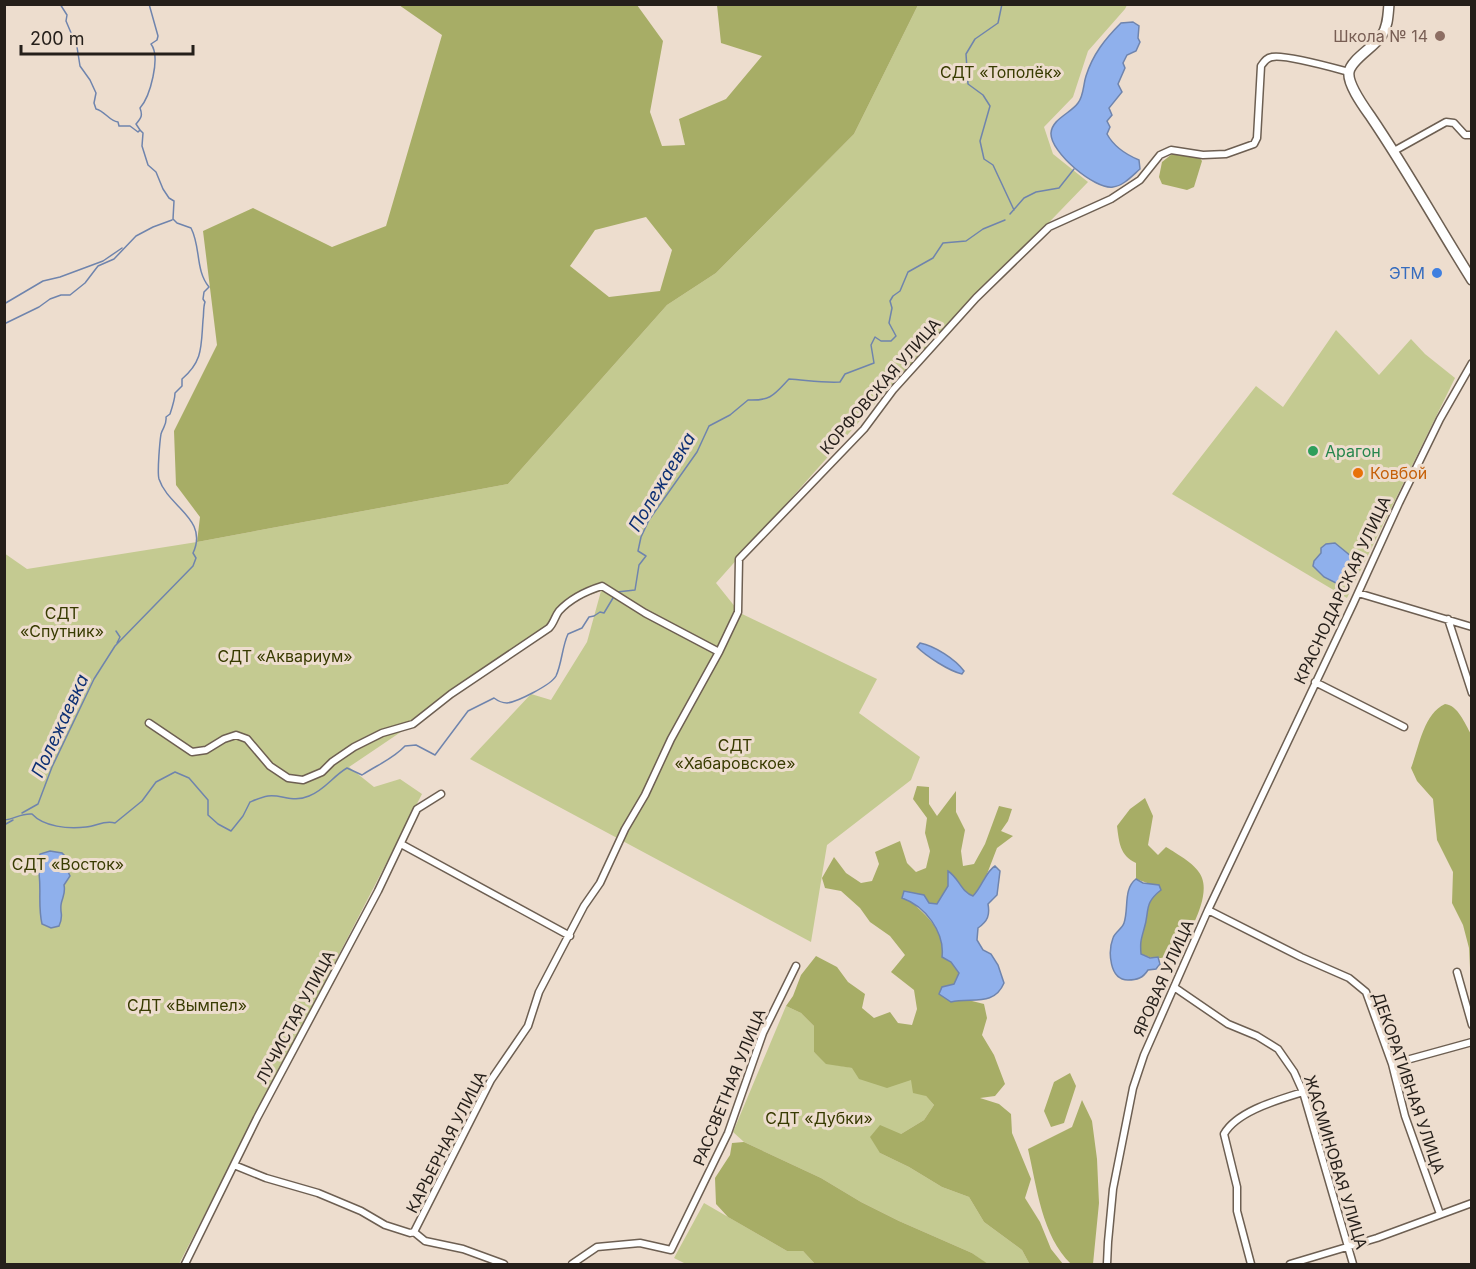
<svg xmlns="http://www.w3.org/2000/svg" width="1476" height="1269" font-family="Inter,sans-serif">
	<rect width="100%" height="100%" fill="#edddce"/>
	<path fill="#c4ca91" d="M 918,5 L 1127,5 L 1125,9 L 1088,51 L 1073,97 L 1044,127 L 1053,154 L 1088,182 L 889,388 L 716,583 L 740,613 L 877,679 L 859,713 L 920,757 L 911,780 L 827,845 L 811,942 L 470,759 L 531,694 L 551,700 L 587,642 L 601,591 L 572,601 L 546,634 L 349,767 L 374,787 L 400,779 L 422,794 L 179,1264 L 5,1264 L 4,553 L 27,569 L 197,542 L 508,484 L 667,305 L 716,273 L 854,134 Z
		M 1336,330 L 1379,375 L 1411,339 L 1425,354 L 1455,378 L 1347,598 L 1172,494 L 1256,386 L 1283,407 Z
		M 786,1006 L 801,1013 L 814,1026 L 814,1052 L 826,1063 L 911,1079 L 934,1105 L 924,1120 L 901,1134 L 880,1153 L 909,1167 L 942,1187 L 969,1197 L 984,1222 L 1022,1250 L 1029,1263 L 987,1264 L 972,1253 L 899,1221 L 861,1202 L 821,1178 L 744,1142 L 733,1132 Z
		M 704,1203 L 787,1251 L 803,1251 L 815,1264 L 686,1264 L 674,1258 Z"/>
	<path fill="#a7ad66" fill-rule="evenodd" d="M 399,5 L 637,5 L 663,41 L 650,112 L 662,146 L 685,145 L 679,119 L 726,99 L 762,56 L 721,43 L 717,5 L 918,5 L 854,134 L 716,273 L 667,305 L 508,484 L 197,542 L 200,517 L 176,485 L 174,431 L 217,345 L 203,231 L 253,208 L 332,247 L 386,226 L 442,35 ZM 646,217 L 672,250 L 660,291 L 609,297 L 570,266 L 595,230 Z
		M 1172,154 L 1199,157 L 1202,161 L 1194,187 L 1187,190 L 1162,184 L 1159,177 L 1162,162 Z
		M 1445,704 C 1458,705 1465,724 1471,734 L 1471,988 L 1469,948 L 1463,925 L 1452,903 L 1453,872 L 1437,840 L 1433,799 L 1417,781 L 1411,768 C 1419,748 1423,714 1445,704 Z
		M 917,786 L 929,787 L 929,804 L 937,816 L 956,791 L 956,812 L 965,830 L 961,851 L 963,866 L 974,864 L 985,844 L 999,806 L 1012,809 L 1008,821 L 1001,831 L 1013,836 L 997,848 L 982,887 L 973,897 C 961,891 959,878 948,872 L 948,886 L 937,904 L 912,902 C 921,911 931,919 937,930 C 946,946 946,957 959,973 L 954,984 L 951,1002 L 964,999 L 984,1004 L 987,1018 L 982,1035 L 994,1055 L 1005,1084 L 995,1096 L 980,1098 L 999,1104 L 1011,1114 L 1012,1133 L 1031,1179 L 1025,1198 L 1040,1222 L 1051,1249 L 1063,1264 L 1028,1264 L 1029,1263 L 1022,1250 L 984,1222 L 969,1197 L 942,1187 L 909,1167 L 880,1153 L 870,1137 L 880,1125 L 901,1134 L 924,1120 L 934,1105 L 926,1096 L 913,1093 L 911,1080 L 887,1088 L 859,1079 L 852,1068 L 826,1064 L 814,1052 L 814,1026 L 801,1013 L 786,1006 L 793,996 L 801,975 L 816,956 L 837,967 L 848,982 L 865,994 L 862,1008 L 874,1018 L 890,1012 L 898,1023 L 912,1025 L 917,1009 L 914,990 L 891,972 L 905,955 L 890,936 L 870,922 L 860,908 L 841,891 L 825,888 L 822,878 L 834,857 L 846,873 L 861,883 L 872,881 L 879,864 L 875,852 L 900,841 L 907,863 L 916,872 L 926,868 L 930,851 L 925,833 L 927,818 L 913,799 Z
		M 1145,798 L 1153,816 L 1148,845 L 1158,855 L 1166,847 C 1177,854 1198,865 1202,878 C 1210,899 1188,936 1177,954 C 1164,959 1154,960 1141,954 C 1139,931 1149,908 1153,885 L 1136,879 L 1136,863 C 1120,856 1119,842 1117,826 L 1130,809 Z
		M 1070,1073 L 1076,1086 L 1064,1123 L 1051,1127 L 1044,1111 L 1054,1082 Z
		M 1082,1100 L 1092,1121 L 1097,1159 L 1099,1203 L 1093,1264 L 1071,1264 C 1042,1236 1037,1188 1028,1149 L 1072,1127 Z
		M 744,1142 L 821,1178 L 861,1202 L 899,1221 L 972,1253 L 988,1264 L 815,1264 L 803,1251 L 787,1251 L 768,1240 L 728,1217 L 716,1204 L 715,1178 L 730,1155 L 732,1143 Z"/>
	<path fill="#8fb0ec" stroke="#6f84ad" stroke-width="1.5" d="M 1133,22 L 1139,26 L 1138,38 L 1140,42 L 1136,51 L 1127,55 L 1123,63 L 1125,68 L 1118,84 L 1122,92 L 1109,108 L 1112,115 L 1107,121 L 1110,127 L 1107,134 C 1114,147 1127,155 1139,160 L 1140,169 C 1132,176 1123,186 1113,187 C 1095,190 1050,152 1051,133 C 1052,119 1071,113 1078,103 C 1084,95 1083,85 1086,76 C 1093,54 1105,39 1121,23 Z
		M 1335,543 L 1352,557 L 1347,572 L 1338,584 L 1324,577 L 1313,566 L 1314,561 L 1321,553 L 1321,548 L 1326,544 Z
		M 920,643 C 935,646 955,659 964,671 L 962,674 C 949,671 926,656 917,647 Z
		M 50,851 L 62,853 L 68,859 L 66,867 L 70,876 L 64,885 C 66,894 62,897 61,905 C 60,915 64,915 59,926 L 51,928 L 42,924 C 37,903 43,882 37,863 L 40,854 Z
		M 995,866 L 1000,871 L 997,895 L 988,904 C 990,915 988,921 978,928 L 977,940 L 983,950 L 991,954 L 998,965 L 1004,983 C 994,1007 971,997 951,1002 L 939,994 L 942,987 L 954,984 L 959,973 L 951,962 L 942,957 C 945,932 925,906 902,898 L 904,891 L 924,895 L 929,903 L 937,904 L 948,886 L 948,871 C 959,878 961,892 973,896 C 982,887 986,871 995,866 Z
		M 1136,879 L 1143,883 L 1159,885 L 1161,890 C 1143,904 1150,911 1144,929 C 1141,940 1140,942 1141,954 L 1150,958 L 1158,957 L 1160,964 L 1156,969 L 1148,970 C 1143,978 1137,980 1128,980 C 1109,980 1108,951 1113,938 C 1115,932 1122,929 1124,923 C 1129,908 1123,889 1136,879 Z"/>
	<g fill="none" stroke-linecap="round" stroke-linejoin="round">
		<path stroke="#6f84ad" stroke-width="1.5" d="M 1002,4 L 998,23 L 975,39 L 966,54 L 968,84 L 983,95 L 990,106 L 980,141 L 984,159 L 993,165 L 1014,210
			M 140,130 L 136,124 C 141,118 143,116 140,108 C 150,97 161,57 151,44 L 157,40 L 158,36 L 149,4
			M 1010,214 L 1024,198 L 1036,192 L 1059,188 L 1074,169
			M 4,304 L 43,281 L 60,277 L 103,261 L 122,248
			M 4,324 L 39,307 L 50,299 L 61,295 L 70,295 L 85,283 L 98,266 L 114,259 L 136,236 L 153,227 L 172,220
			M 617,592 L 635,590 L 639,565 L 646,556 L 638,551 L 641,537 L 649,520 L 697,452 L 709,426 L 730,415 L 748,400 C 771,401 774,395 789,379 C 806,380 822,383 840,382 L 845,374 L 874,363 L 871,345 L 875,337 L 881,341 L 891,341 L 896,336 L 889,323 L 892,308 L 890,301 L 893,296 L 900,291 L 908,272 L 933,258 L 943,243 L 966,241 L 983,229 L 1005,220
			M 116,631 L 120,637 L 117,643
			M 22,813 L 38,804 L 52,767 L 94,679 L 115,646 L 193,566 L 196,558 L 193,553 C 209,519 168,507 159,479 C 157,472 160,440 161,434 C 163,427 167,425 166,417 L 170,414 C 172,408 175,398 175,393 L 182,386 L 182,379 C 203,361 201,347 203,320 C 204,314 203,308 205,302 L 203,299 L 204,292 L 209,287 C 195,270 201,247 191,228 L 177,223 L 173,219 L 174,201 L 169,198 L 163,189 L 156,172 L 148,165 L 142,146 L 143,133 L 140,130 L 138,132 L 130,126 L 119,126 L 118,122 C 109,121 105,111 96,109 L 94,103 L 96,93 L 90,80 L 80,66 L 77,47 L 66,21 L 67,15 L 60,4
			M 4,820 C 15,819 21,813 32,814 C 44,827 68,829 86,827 C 97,826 104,820 115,823 L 142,801 L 156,782 L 175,772 L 189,778 L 208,800 L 208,815 L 218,824 L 231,831 L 243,816 L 250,802 C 255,800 262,797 268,796 C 281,794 293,803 309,796 C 325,790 333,776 347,768 L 362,775 C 377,765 393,759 405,746 L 416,745 L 435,755 L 468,711 L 494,698 C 498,701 502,703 507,703 C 517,702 551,685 556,676 C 562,663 562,647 568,634 L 582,628 L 589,617 L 594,616 L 600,612 L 604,613 L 613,598
			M 4,825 L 13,820"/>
		<defs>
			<path id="street" d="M 1394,151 L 1446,122 L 1454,123 L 1465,135 L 1472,135
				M 1358,593 L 1472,627
				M 1448,619 L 1472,693
				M 1315,682 L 1404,727
				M 149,723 L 192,752 L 206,750 L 224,739 L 236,735 L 247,739 L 270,766 L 288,778 L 303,780 L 322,772 L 332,762 L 354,747 L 382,733 L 413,724 L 451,694 L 549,628 C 554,623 555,616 559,611 C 571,598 586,591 602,586 L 645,613 L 719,652
				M 401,844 L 570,936
				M 1208,910 L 1301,957 L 1349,978 L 1366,992 L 1392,1064 L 1405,1116 L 1440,1214
				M 1457,972 L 1472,1025
				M 1174,987 L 1228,1024 L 1257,1036 L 1278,1049 L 1294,1072 L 1303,1092 L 1353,1264
				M 1392,1064 L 1472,1042
				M 234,1165 L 266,1178 L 318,1193 L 361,1211 L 385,1225 L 410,1233 L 414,1232
				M 414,1232 L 491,1080 L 528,1026 L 539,992 L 584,906 L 600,883 L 625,829 L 645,795 L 671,739 L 719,652 L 738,612 L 739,559 L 864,429 L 893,390 L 976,298 L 1049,227 L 1111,199 L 1140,180 L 1160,155 L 1171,150 L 1203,155 L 1226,154 L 1254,144 L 1257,138 L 1261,66 C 1264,62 1266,58 1272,57 C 1285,54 1334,68 1349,72
				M 414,1232 L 425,1241 L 463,1249 L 504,1264
				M 185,1264 L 257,1118 L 378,891 L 417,809 L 441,794
				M 572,1264 L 597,1247 L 640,1243 L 671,1250 L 728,1133 L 763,1033 L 796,966
				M 1107,1264 L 1108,1242 L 1113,1189 L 1133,1088 L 1144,1055 L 1208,910 L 1353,604 L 1399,503 L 1440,419 L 1472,363
				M 1251,1264 L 1237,1211 L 1237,1187 L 1224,1134 C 1237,1111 1278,1100 1303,1092
				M 1290,1264 L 1377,1238 L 1472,1203"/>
			<path id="secondary" d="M 1389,4 C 1388,15 1388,26 1382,35 C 1375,47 1351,59 1349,72 C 1347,84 1364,107 1371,117 C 1407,170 1438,226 1472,280"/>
		</defs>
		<use href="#street" stroke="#6d5f52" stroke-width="9"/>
		<use href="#secondary" stroke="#6d5f52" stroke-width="12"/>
		<use href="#street" stroke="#fff" stroke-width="6"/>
		<use href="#secondary" stroke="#fff" stroke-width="9"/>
	</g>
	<circle fill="#8d6e63" stroke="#edddce" stroke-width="2" cx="1440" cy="36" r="6"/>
	<circle fill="#3f7fe0" stroke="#edddce" stroke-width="2" cx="1437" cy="273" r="6"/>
	<circle fill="#2e9e5b" stroke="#edddce" stroke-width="2" cx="1313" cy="451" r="6"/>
	<circle fill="#e8710a" stroke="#edddce" stroke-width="2" cx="1358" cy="473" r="6"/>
	<g text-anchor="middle" stroke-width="6" stroke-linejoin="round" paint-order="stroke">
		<g font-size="16" fill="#785e54" stroke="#edddce" text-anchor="end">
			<text x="1428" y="42">Школа № 14</text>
		</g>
		<g font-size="16" fill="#383b01" stroke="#edddce">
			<text x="1001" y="78">СДТ «Тополёк»</text>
			<text x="62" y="619">СДТ<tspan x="62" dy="18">«Спутник»</tspan></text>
			<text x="285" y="662">СДТ «Аквариум»</text>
			<text x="735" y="751">СДТ<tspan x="735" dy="18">«Хабаровское»</tspan></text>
			<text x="68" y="870">СДТ «Восток»</text>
			<text x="187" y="1011">СДТ «Вымпел»</text>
			<text x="819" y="1124">СДТ «Дубки»</text>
		</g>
		<g font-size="16" fill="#366cbe" stroke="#edddce" text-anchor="end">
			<text x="1425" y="279">ЭТМ</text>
		</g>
		<g font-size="16" fill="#251f1a" stroke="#edddce">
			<text transform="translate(880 386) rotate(-49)" y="6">КОРФОВСКАЯ УЛИЦА</text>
			<text transform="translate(1342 590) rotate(-65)" y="6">КРАСНОДАРСКАЯ УЛИЦА</text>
			<text transform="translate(1163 978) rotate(-66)" y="6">ЯРОВАЯ УЛИЦА</text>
			<text transform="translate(295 1017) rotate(-62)" y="6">ЛУЧИСТАЯ УЛИЦА</text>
			<text transform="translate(1409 1083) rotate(71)" y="6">ДЕКОРАТИВНАЯ УЛИЦА</text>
			<text transform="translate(729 1087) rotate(-68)" y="6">РАССВЕТНАЯ УЛИЦА</text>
			<text transform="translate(446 1142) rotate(-63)" y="6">КАРЬЕРНАЯ УЛИЦА</text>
			<text transform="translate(1336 1162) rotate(73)" y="6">ЖАСМИНОВАЯ УЛИЦА</text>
		</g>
		<g font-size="16" fill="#27864d" stroke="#edddce" text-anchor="start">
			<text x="1325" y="457">Арагон</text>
		</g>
		<g font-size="16" fill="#c56008" stroke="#edddce" text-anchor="start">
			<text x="1370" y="479">Ковбой</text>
		</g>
		<g font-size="18" font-style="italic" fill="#0e3074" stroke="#edddce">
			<text transform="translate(662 482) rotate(-59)" y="6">Полежаевка</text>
			<text transform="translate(60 726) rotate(-65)" y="6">Полежаевка</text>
		</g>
	</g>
	<rect width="1476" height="1269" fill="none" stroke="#251f1a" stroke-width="12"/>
	<path d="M21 45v9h172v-9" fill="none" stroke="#251f1a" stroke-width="3"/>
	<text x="30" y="45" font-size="18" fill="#251f1a" stroke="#edddce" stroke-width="4.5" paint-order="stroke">200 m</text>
</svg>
